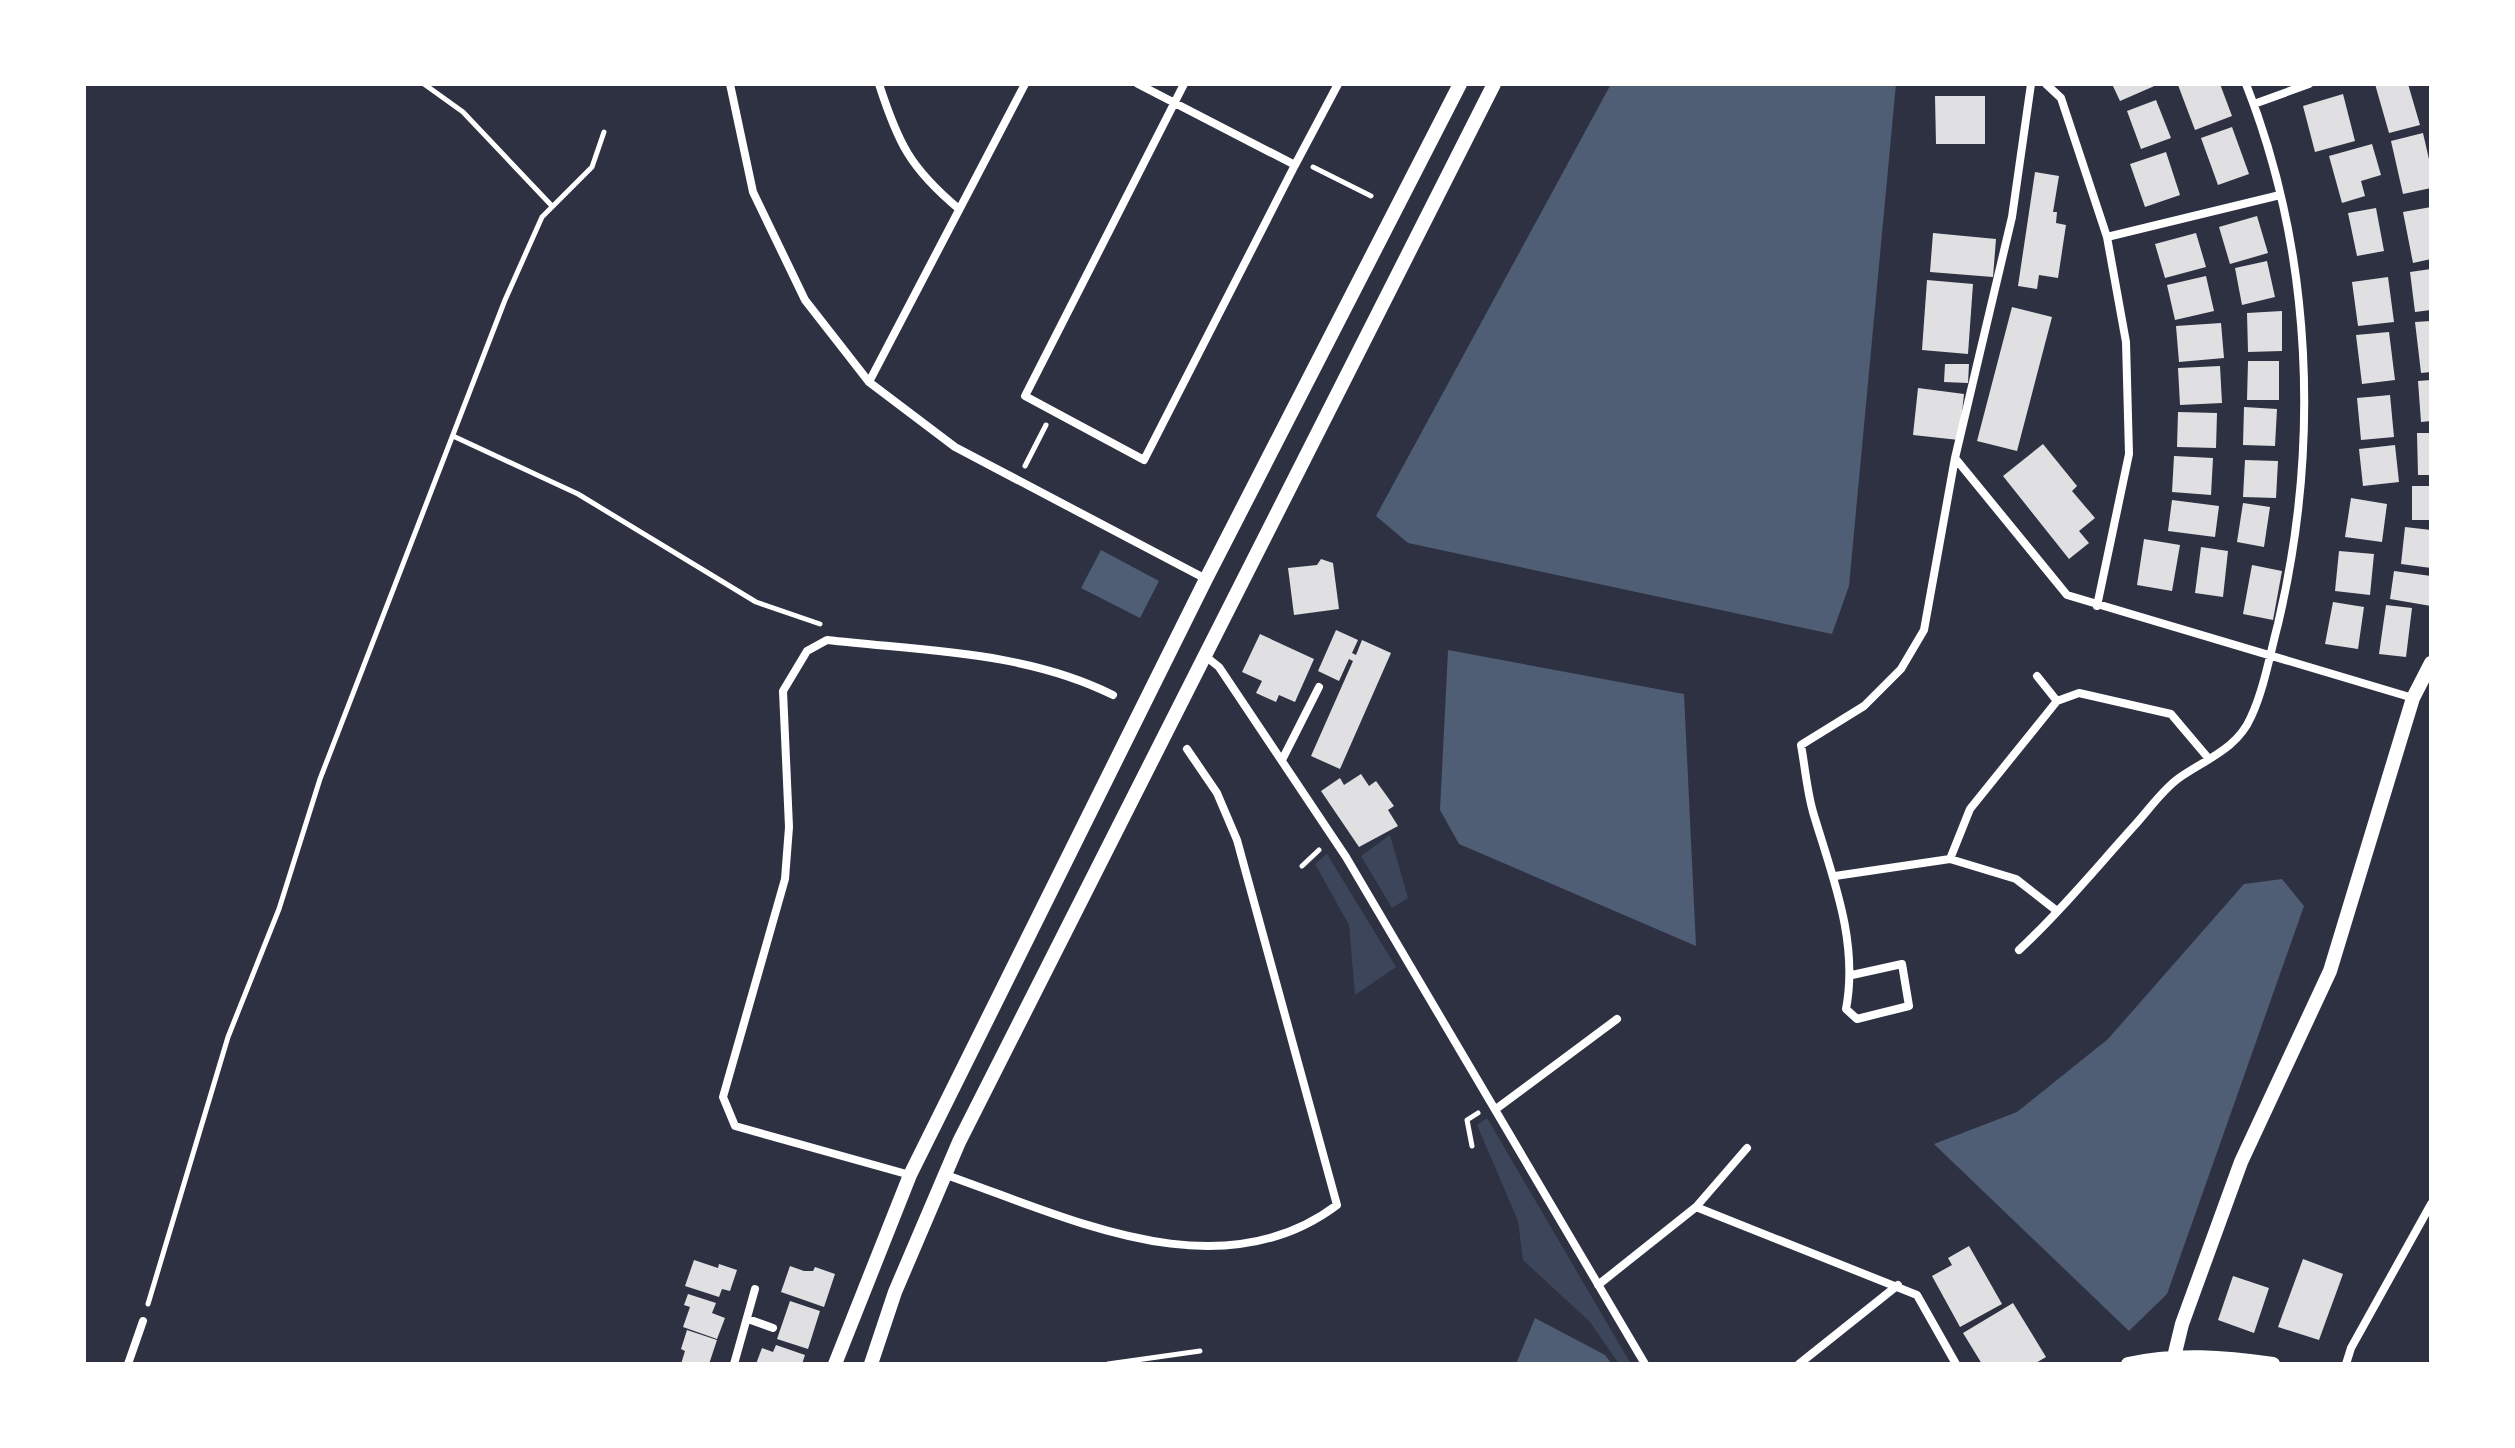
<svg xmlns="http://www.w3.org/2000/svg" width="2515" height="1448" font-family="'DM Sans',sans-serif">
	<rect width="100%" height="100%" fill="#2d3142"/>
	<path fill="#3c4559" d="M 1390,835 L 1408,898 L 1392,908 L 1361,856 Z
		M 1327,854 L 1396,967 L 1355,995 L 1349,925 L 1315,864 Z
		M 1487,1118 L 1631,1364 L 1619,1364 L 1590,1322 L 1523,1260 L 1518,1221 L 1477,1125 Z"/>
	<path fill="#4f5d75" d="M 1611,84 L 1896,84 L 1849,586 L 1832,634 L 1408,543 L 1376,516 Z
		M 1101,550 L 1159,581 L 1140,618 L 1081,588 Z
		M 1448,650 L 1684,694 L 1696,946 L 1459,844 L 1440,810 Z
		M 2282,879 L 2304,906 L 2167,1294 L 2129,1331 L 1934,1144 L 2017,1112 L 2108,1039 L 2244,884 Z
		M 1535,1318 L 1605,1355 L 1612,1364 L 1516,1364 Z"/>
	<path fill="#e0e0e3" d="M 2112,84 L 2159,84 L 2120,101 Z
		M 2220,84 L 2232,116 L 2195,130 L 2178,85 Z
		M 2375,84 L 2408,84 L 2420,125 L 2389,133 Z
		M 2343,94 L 2355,141 L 2315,152 L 2303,106 Z
		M 1935,96 L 1985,96 L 1985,144 L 1936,144 Z
		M 2156,100 L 2171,138 L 2141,149 L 2127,111 Z
		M 2232,127 L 2249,174 L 2218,185 L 2201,138 Z
		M 2423,133 L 2431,168 L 2431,188 L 2403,194 L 2391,141 Z
		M 2372,144 L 2381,175 L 2361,181 L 2365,196 L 2342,203 L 2329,156 Z
		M 2166,152 L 2180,195 L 2145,207 L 2130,164 Z
		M 2035,172 L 2059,176 L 2053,212 L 2057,212 L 2056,223 L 2066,225 L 2058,278 L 2039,275 L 2037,289 L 2018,286 Z
		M 2431,207 L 2431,259 L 2413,263 L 2403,212 Z
		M 2376,208 L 2384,251 L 2357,256 L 2348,213 Z
		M 2257,216 L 2268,253 L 2230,264 L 2219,227 Z
		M 1933,233 L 1996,239 L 1993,277 L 1930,272 Z
		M 2196,233 L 2206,267 L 2165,278 L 2155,244 Z
		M 2267,261 L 2275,297 L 2242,305 L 2235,268 Z
		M 2431,269 L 2431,310 L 2415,312 L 2410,272 Z
		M 2206,276 L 2214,311 L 2175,320 L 2167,285 Z
		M 2388,277 L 2394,322 L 2358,326 L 2352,282 Z
		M 1927,280 L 1973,284 L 1968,354 L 1922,350 Z
		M 2012,307 L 2052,317 L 2017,451 L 1977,441 Z
		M 2282,311 L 2282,351 L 2248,352 L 2247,313 Z
		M 2431,321 L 2431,372 L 2421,373 L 2415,322 Z
		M 2221,323 L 2224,358 L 2179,362 L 2176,326 Z
		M 2389,332 L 2395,380 L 2362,384 L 2356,335 Z
		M 2248,361 L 2279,361 L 2279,400 L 2247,400 Z
		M 1945,364 L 1969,364 L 1968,383 L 1944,382 Z
		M 2220,366 L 2222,403 L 2180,405 L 2178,368 Z
		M 2431,380 L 2431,421 L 2421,422 L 2418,381 Z
		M 1918,388 L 1964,394 L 1959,440 L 1913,435 Z
		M 2390,395 L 2394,437 L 2361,440 L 2357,398 Z
		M 2244,407 L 2277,409 L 2275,446 L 2243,445 Z
		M 2178,412 L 2217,413 L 2216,448 L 2177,447 Z
		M 2417,433 L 2431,433 L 2431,475 L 2418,475 Z
		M 2043,444 L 2077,486 L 2072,491 L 2095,518 L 2079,531 L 2089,543 L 2069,559 L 2003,476 Z
		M 2395,445 L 2399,482 L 2363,486 L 2359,449 Z
		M 2174,456 L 2213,458 L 2211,495 L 2172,492 Z
		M 2245,460 L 2278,461 L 2276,498 L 2243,497 Z
		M 2412,486 L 2431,486 L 2431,520 L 2412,520 Z
		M 2351,498 L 2387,504 L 2382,542 L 2345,537 Z
		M 2172,500 L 2219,506 L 2215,537 L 2168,531 Z
		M 2243,503 L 2270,507 L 2264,547 L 2237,542 Z
		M 2405,527 L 2431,530 L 2431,568 L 2401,564 Z
		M 2144,539 L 2180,545 L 2172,591 L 2137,585 Z
		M 2201,547 L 2228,551 L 2223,597 L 2195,593 Z
		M 2339,551 L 2374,554 L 2370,595 L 2335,591 Z
		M 1321,559 L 1333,563 L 1339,609 L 1294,615 L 1288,568 L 1317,565 Z
		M 2252,565 L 2282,571 L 2273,620 L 2243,614 Z
		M 2394,571 L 2431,576 L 2431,606 L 2390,599 Z
		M 2333,602 L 2364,607 L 2358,649 L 2325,644 Z
		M 2386,605 L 2412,608 L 2406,657 L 2379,654 Z
		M 1336,630 L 1358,640 L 1352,653 L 1356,655 L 1362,640 L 1391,653 L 1340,769 L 1311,756 L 1353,661 L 1349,659 L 1339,681 L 1318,671 Z
		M 1260,634 L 1314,659 L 1295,702 L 1279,695 L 1276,702 L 1256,693 L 1262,681 L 1242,672 Z
		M 1361,774 L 1369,786 L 1376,781 L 1394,806 L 1388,810 L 1398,826 L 1359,847 L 1321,791 L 1340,778 L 1344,785 Z
		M 1969,1246 L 2002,1304 L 1960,1327 L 1932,1276 L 1952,1265 L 1948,1258 Z
		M 2303,1259 L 2343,1274 L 2319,1340 L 2278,1327 Z
		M 694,1260 L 718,1268 L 719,1264 L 737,1270 L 730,1291 L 722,1289 L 719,1297 L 685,1286 Z
		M 790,1266 L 804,1271 L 813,1271 L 815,1267 L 835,1274 L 824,1307 L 781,1292 Z
		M 2233,1276 L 2269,1288 L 2254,1333 L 2218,1320 Z
		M 688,1294 L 716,1303 L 712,1313 L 725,1318 L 717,1339 L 683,1327 L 690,1307 L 684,1305 Z
		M 790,1301 L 820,1311 L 808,1349 L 777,1339 Z
		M 2013,1303 L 2046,1357 L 2034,1364 L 1982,1364 L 1963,1333 Z
		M 687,1330 L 717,1340 L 709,1364 L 681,1364 L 685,1351 L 681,1349 Z
		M 776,1345 L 805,1355 L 802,1364 L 756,1364 L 762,1348 L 773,1352 Z"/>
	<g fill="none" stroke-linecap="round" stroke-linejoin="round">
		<path stroke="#fff" stroke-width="5" d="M 424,84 L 463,112 L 552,206
			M 1313,167 L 1371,196
			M 453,436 L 578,494 L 756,602 L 820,624
			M 1025,466 L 1046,425
			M 1302,866 L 1319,850
			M 1472,1146 L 1467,1120 L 1478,1113
			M 148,1304 L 228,1037 L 279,909 L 320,779 L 505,300 L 542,217 L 592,167 L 604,132
			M 1108,1364 L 1200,1351"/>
		<path stroke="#fff" stroke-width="8" d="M 730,84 L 753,192 L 805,300 L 869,382 L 955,447 L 1206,579
			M 879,84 C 898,143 910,168 959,209
			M 1138,84 L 1295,165 L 1338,84
			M 1184,84 L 1025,396 L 1144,460 L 1295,165
			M 2031,84 L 2012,217 L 1955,458 L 2067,595 L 2413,698
			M 2046,84 L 2061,98 L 2107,237 L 2126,342 L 2129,454 L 2097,606
			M 2254,104 L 2309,84
			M 2107,237 L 2280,195
			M 869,382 L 1025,84
			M 1204,655 L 1219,667 L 1346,857 L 1645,1364
			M 2037,676 L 2057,701
			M 1282,760 L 1319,687
			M 1950,859 L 1970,809 L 2057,701 L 2079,693 L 2171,714 L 2209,759
			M 1835,876 L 1950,859 L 2016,879 L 2057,911
			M 2019,950 C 2060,912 2096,868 2134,826 C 2148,811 2162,790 2179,778 C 2206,759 2237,749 2251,717 C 2264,689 2270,654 2278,624 C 2320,447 2313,254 2246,84
			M 1852,975 L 1902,964 L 1909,1006 L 1857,1019 L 1846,1009 C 1859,941 1832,876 1813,812 C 1807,791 1805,767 1801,745 L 1864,706 L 1901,669 L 1924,630 L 1955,458
			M 1496,1109 L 1617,1019
			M 910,1175 L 735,1126 L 723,1097 L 785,879 L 789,827 L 783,691 L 807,651 L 827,640 C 923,651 1025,651 1113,695
			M 946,1175 C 1068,1217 1219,1294 1337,1205 L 1237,840 L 1217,793 L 1187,749
			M 1696,1207 L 1917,1295 L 1956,1364
			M 1598,1285 L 1696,1207 L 1747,1148
			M 748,1319 L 773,1328
			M 128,1364 L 143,1321
			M 734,1364 L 755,1289
			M 1799,1364 L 1898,1285
			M 2346,1364 L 2351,1348 L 2431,1204"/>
		<path stroke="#fff" stroke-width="14" d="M 2174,1357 L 2182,1324 L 2241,1162 L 2330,971 L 2413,698 L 2431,663
			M 835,1364 L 910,1175 L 1206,579 L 1460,84
			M 871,1364 L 895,1292 L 959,1142 L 1494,84
			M 2128,1364 C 2177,1353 2225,1357 2273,1364"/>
	</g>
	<rect width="2515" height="1448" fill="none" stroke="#ffffff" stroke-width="172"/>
</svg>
